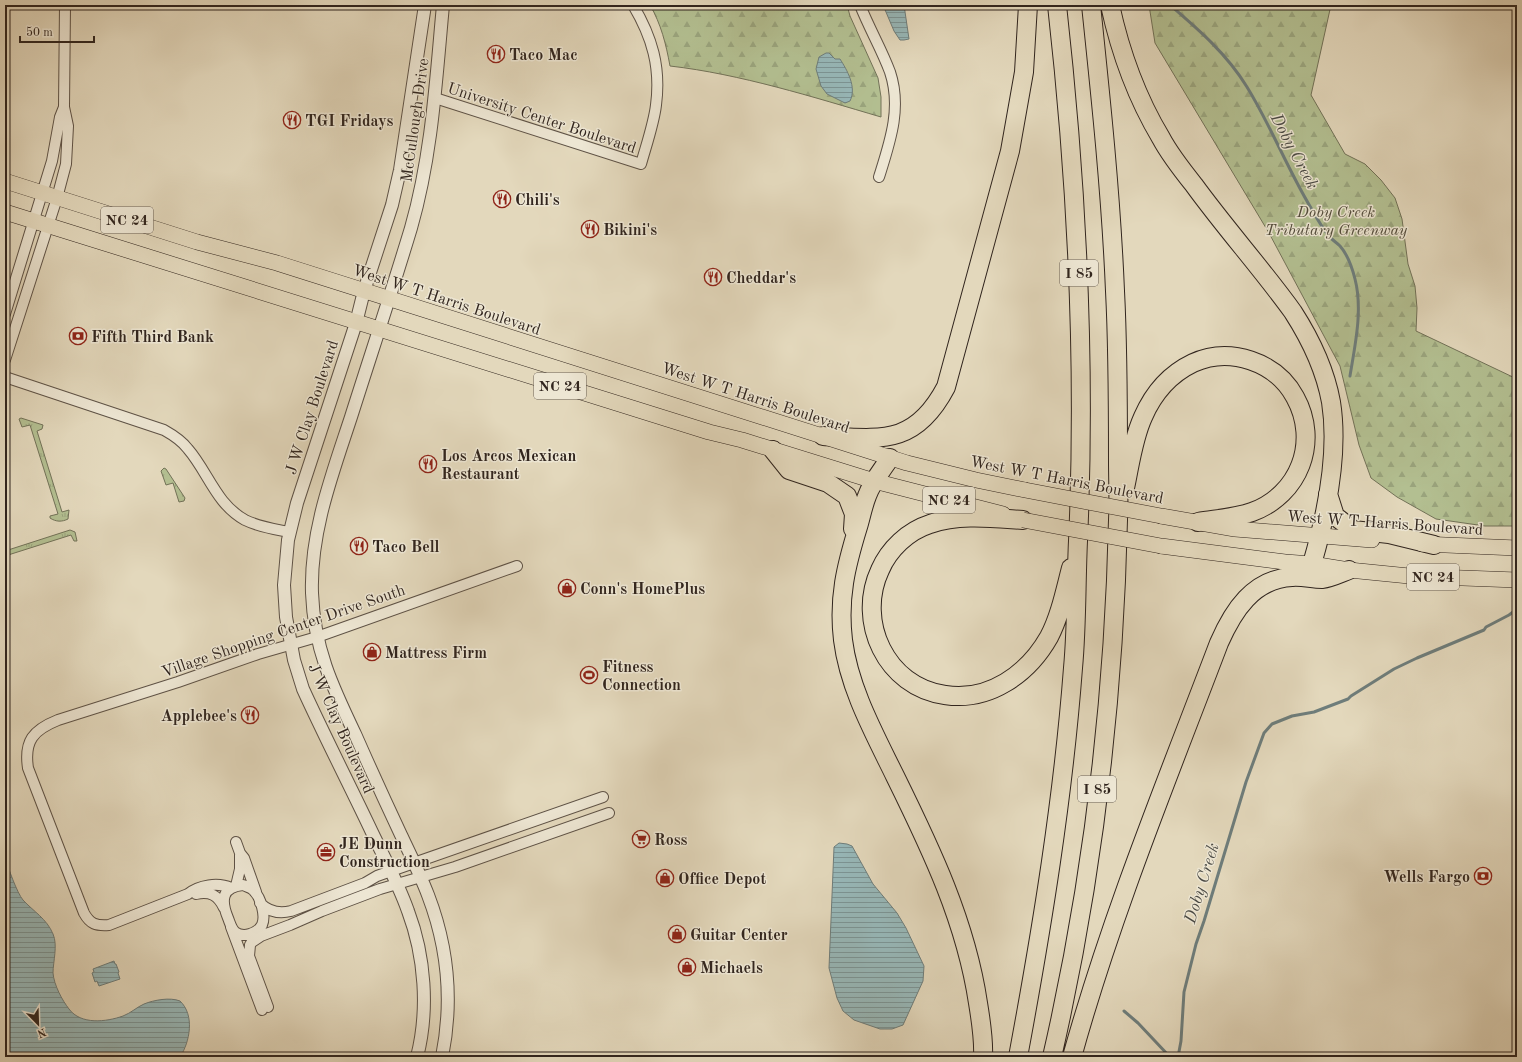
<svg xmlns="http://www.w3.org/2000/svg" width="1522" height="1062" font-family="'Old Standard TT',serif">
	<defs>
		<pattern id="grass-tufts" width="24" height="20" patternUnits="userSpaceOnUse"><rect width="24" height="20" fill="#b3bf91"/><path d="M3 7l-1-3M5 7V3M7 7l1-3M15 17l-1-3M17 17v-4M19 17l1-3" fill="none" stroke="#9aa47d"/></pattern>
		<pattern id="forest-firs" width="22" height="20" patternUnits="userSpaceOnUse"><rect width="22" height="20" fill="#b3bf91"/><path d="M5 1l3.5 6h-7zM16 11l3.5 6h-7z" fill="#9aa47d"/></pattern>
		<pattern id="water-rules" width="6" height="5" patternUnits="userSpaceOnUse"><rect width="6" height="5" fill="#97b8b9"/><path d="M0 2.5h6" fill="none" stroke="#7c9596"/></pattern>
	</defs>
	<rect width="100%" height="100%" fill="#e3d8bc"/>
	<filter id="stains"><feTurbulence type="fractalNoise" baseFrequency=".005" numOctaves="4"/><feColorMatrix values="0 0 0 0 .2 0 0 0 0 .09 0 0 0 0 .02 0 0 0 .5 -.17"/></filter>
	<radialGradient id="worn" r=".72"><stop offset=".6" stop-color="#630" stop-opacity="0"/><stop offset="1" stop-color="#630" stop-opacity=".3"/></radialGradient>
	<path fill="url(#grass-tufts)" stroke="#727258" d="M 21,418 L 43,425 L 42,429 L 37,431 L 62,512 L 69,510 L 68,519 C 62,522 56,522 50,518 L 50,516 L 58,514 L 30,425 L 22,427 L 19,419 Z
		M 164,468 L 166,469 L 185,498 L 184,501 L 179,502 L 173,483 L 166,485 L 161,471 Z
		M 70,530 L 75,532 L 77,541 L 74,541 L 71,535 L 5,556 L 5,551 Z"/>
	<path fill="url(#forest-firs)" stroke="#727258" d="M 650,5 L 847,5 L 850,16 L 878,78 L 881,97 L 881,117 C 813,97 740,74 670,66 C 666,44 661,24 650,5 Z
		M 1149,5 L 1331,5 L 1311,95 L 1345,154 L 1365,164 L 1381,180 L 1395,198 L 1402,219 L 1408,264 L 1415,286 L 1417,308 L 1416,331 L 1517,379 L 1517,526 L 1485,526 L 1436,519 L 1397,497 L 1371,478 L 1359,445 L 1340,366 L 1269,233 L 1155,43 Z"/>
	<path fill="url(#water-rules)" stroke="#6e7d7b" d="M 883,5 L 904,5 L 909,39 L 904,40 L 900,40 L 894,31 Z
		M 826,53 L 829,53 L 835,59 L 840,59 C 847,70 857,87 850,101 L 845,103 L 827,94 L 821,86 L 816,69 L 819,57 Z
		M 839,843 L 847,844 L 852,846 L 873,884 L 897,913 L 906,928 L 924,966 L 923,981 L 903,1025 L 892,1029 L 880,1029 L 854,1020 L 843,1011 L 837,998 L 829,968 L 834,847 Z
		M 5,858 C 8,867 17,893 23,900 C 33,911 47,919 53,934 C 58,945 53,962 53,973 C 54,985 62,1000 69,1009 C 81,1025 106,1022 123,1016 C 131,1013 137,1007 144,1004 C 154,1000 170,997 180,1001 C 195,1015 190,1042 180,1057 L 5,1057 Z
		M 114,961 L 115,964 L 116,964 L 119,972 L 118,973 L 120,979 L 99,986 L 97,981 L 95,982 L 92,973 L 94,972 L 93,969 Z"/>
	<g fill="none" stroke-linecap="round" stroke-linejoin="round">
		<path stroke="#6e7d7b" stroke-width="3" d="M 1170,5 C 1199,30 1227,54 1247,87 C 1271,126 1287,168 1311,208 C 1316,217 1322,228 1329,236 C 1332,240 1336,242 1340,246 C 1348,255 1352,267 1355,279 C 1363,310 1355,345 1350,376
			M 1124,1011 L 1138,1023 L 1170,1057
			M 1178,1057 L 1181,1041 L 1184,992 L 1196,944 L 1204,921 L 1246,782 L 1264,733 L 1272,724 L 1292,716 L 1314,712 L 1348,699 L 1351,696 L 1394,669 L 1417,658 L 1484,630 L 1486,627 L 1509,615 L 1517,609"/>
		<defs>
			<path id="minor" d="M 860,5 C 869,28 882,50 890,72 C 902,108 890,142 879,177
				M 435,98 L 641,164 C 646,146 654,123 656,105 C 661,67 652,37 633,5
				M 5,314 L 52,161 L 60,117 L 64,107
				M 5,360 L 57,198 L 66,164 L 68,126 L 64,107 L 65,5
				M 5,377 L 164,430 C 173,435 182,441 188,449 C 208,472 216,504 245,520 C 259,527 274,529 289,532
				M 236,842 L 240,853 L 244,858 L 256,892
				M 243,885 C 247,887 251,887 254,891 C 261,898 266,916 262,925 C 257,934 243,938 235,932 C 231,928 230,923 228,918 C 221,901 221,887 243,885 Z
				M 236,886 L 240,869 L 240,855
				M 231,888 C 218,882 199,885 188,894 L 109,925 C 96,926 90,924 84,913 L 28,768 C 24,741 33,730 58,720 L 178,682 L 258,654 L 317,637 L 517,566
				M 196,894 C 210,891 218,895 224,908
				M 260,903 C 269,912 279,914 291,911 L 365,883 L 377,876 L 391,871 L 603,797
				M 231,927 L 262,1010
				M 255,937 L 250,945 L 249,956 L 268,1007
				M 252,942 L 261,936 L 290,925 L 322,911 L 380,889 L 455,867 L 609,813"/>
			<path id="tertiary" d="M 417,1057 C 429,1010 425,956 408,911 C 398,882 382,854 369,826 C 347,780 324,735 303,689 L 294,660 L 286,617 L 284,585 L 288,540 L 297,503 L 356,323 L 364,291 L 392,205 L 400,170 L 425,5
				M 442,1057 C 453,1002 448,947 428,895 C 420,874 410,854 401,835 C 385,801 370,768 355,734 C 332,686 314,648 312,593 C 310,532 332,475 351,417 C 371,354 392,291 411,228 C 432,155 436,80 443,5"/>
			<path id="primary" d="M 5,181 L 197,242 L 277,263 L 907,463 L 976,480 L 1025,490
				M 5,212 L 709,432 L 742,440 L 874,481 L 1003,514
				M 1161,516 L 1235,529 L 1372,540
				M 1422,544 L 1517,548
				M 1161,546 L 1285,562 L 1312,564 L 1349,570 L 1409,576 L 1517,580"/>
			<path id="motorway" d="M 1110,5 C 1120,51 1137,98 1161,138 C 1170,155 1182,170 1194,185 C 1226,229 1262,269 1293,312 C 1311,340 1325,369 1331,402 C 1339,452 1326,516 1312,564
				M 823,436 C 881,439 915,446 946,387 L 1010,151 L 1024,72 L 1028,5
				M 773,450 L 789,470 L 828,483 L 847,496 L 854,514 L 853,529
				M 890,458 C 882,470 872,482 867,496 C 863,506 861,517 858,527 C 846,566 838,598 843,640 C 849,688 874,733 895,776 C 931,849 966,922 978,1003 C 981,1021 984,1039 983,1057
				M 1125,488 C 1130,465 1133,439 1143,417 C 1153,394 1170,374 1193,363 C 1230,346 1276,362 1295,397 C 1320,442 1299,495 1252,512 C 1235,518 1216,519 1198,522
				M 1328,494 L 1335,516 L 1353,530 L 1389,534 L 1434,545
				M 1023,520 C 992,518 959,514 930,524 C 908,531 889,549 880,570 C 856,621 886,687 945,695 C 989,702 1028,674 1049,637 C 1060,616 1065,591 1071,568
				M 1018,1057 C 1042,928 1063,799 1073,668 C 1077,625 1076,583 1078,541 C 1086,362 1077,183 1057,5
				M 1052,1057 C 1092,883 1114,698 1118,520 C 1119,500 1118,481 1118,461 C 1118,404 1118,348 1115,291 C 1111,195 1101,100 1091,5
				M 1072,1057 C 1111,916 1167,780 1219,643 C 1233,611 1253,579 1292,577 C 1302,576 1312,579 1322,579 C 1331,578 1341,573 1349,570"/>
		</defs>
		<use href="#minor" stroke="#5e5246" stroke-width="12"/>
		<use href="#tertiary" stroke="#5e5246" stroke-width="14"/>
		<use href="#primary" stroke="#31251e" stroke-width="16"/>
		<use href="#motorway" stroke="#31251e" stroke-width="20"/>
		<use href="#minor" stroke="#ede6d3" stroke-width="10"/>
		<use href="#tertiary" stroke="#ede6d3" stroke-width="12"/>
		<use href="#primary" stroke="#e3d8bc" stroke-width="15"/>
		<use href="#motorway" stroke="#e3d8bc" stroke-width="18"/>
		<defs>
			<path id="primary-bridge" d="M 1025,490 L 1161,516
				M 1023,520 L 1161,546"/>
		</defs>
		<use href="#primary-bridge" stroke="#31251e" stroke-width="16" stroke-linecap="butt"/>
		<use href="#primary-bridge" stroke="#e3d8bc" stroke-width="15"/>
	</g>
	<defs>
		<symbol id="restaurant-ring" viewBox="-11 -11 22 22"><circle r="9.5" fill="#ede6d3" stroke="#8f2418" stroke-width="1.5"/><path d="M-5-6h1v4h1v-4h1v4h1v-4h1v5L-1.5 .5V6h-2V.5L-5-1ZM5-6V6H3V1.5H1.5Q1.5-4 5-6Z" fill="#8f2418"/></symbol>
		<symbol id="bank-ring" viewBox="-11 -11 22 22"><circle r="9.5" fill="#ede6d3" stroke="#8f2418" stroke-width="1.5"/><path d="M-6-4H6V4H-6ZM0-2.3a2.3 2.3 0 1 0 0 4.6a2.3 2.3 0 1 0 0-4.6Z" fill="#8f2418"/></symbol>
		<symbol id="shop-ring" viewBox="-11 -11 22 22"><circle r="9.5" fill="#ede6d3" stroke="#8f2418" stroke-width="1.5"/><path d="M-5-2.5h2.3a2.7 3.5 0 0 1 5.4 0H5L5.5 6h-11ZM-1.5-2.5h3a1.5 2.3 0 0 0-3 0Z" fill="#8f2418"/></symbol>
		<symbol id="stadium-ring" viewBox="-11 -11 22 22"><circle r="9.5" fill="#ede6d3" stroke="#8f2418" stroke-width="1.5"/><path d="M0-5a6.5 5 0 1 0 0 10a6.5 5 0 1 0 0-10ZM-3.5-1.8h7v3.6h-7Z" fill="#8f2418"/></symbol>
		<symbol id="supermarket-ring" viewBox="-11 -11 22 22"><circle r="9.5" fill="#ede6d3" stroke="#8f2418" stroke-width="1.5"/><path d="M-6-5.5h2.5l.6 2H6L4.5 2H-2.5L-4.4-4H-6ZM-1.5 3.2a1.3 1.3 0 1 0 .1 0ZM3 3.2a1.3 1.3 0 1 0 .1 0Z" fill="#8f2418"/></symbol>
		<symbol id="office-ring" viewBox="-11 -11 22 22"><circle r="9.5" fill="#ede6d3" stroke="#8f2418" stroke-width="1.5"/><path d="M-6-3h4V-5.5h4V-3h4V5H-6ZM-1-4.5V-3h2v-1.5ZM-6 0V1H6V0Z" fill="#8f2418"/></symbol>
	</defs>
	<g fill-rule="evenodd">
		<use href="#restaurant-ring" x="486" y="44" width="20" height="20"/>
		<use href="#restaurant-ring" x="282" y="110" width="20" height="20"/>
		<use href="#restaurant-ring" x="492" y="189" width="20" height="20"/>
		<use href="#restaurant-ring" x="580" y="219" width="20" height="20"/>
		<use href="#restaurant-ring" x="703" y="267" width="20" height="20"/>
		<use href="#bank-ring" x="68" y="326" width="20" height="20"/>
		<use href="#restaurant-ring" x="418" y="454" width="20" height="20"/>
		<use href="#restaurant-ring" x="349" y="536" width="20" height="20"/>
		<use href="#shop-ring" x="557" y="578" width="20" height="20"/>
		<use href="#shop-ring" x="362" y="642" width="20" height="20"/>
		<use href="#stadium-ring" x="579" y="665" width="20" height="20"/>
		<use href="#restaurant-ring" x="240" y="705" width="20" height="20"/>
		<use href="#supermarket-ring" x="631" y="829" width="20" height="20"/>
		<use href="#office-ring" x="316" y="842" width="20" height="20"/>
		<use href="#bank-ring" x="1473" y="866" width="20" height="20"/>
		<use href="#shop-ring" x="655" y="868" width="20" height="20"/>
		<use href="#shop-ring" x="667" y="924" width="20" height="20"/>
		<use href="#shop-ring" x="677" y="957" width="20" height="20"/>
	</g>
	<g text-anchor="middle" stroke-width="3" stroke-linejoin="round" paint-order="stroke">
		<g fill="#ede6d3" stroke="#695f54" stroke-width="1">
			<rect x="101" y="207" width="52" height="26" rx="3"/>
			<rect x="1060" y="260" width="38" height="26" rx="3"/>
			<rect x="534" y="373" width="52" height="26" rx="3"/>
			<rect x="923" y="487" width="52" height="26" rx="3"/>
			<rect x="1407" y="564" width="52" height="26" rx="3"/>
			<rect x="1078" y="776" width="38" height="26" rx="3"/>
		</g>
		<g font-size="15" font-weight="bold" fill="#31251e">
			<text x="127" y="225">NC 24</text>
			<text x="1079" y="278">I 85</text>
			<text x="560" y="391">NC 24</text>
			<text x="949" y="505">NC 24</text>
			<text x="1433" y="582">NC 24</text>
			<text x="1097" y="794">I 85</text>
		</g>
		<g font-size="16" font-weight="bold" fill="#31251e" stroke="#ede6d3" text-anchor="start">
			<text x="509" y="60">Taco Mac</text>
			<text x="305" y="126">TGI Fridays</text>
			<text x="515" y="205">Chili's</text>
			<text x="603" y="235">Bikini's</text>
			<text x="726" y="283">Cheddar's</text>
			<text x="91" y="342">Fifth Third Bank</text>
			<text x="441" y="461">Los Arcos Mexican<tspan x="441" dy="18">Restaurant</tspan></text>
			<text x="372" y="552">Taco Bell</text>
			<text x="580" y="594">Conn's HomePlus</text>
			<text x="385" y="658">Mattress Firm</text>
			<text x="602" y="672">Fitness<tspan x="602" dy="18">Connection</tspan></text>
			<text x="237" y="721" text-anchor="end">Applebee's</text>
			<text x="654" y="845">Ross</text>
			<text x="339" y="849">JE Dunn<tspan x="339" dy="18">Construction</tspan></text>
			<text x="1470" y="882" text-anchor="end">Wells Fargo</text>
			<text x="678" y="884">Office Depot</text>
			<text x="690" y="940">Guitar Center</text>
			<text x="700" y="973">Michaels</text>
		</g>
		<g font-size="16" fill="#31251e" stroke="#ede6d3">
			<text transform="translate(542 117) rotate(18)" y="6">University Center Boulevard</text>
			<text transform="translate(414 120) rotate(-82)" y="6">McCullough Drive</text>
			<text transform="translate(447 299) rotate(18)" y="6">West W T Harris Boulevard</text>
			<text transform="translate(756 397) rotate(18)" y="6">West W T Harris Boulevard</text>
			<text transform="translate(311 407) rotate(-72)" y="6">J W Clay Boulevard</text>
			<text transform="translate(1067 479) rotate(11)" y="6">West W T Harris Boulevard</text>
			<text transform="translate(1385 522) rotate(4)" y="6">West W T Harris Boulevard</text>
			<text transform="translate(283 630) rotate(-19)" y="6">Village Shopping Center Drive South</text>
			<text transform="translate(342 728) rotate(66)" y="6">J W Clay Boulevard</text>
		</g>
		<g font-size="16" font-style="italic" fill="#524c3b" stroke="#ede6d3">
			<text x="1336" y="217">Doby Creek<tspan x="1336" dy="18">Tributary Greenway</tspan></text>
		</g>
		<g font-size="17" font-style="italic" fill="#4a4a45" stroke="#ede6d3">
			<text transform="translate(1295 151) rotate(62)" y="6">Doby Creek</text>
			<text transform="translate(1201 883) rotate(-73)" y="6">Doby Creek</text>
		</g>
	</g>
	<rect width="1522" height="1062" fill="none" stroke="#e3d8bc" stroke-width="20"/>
	<rect x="6" y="6" width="1510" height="1050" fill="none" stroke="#31251e" stroke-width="2"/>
	<rect x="10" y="10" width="1502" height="1042" fill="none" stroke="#31251e"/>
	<g transform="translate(38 1024) rotate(157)" stroke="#ede6d3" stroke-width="3" paint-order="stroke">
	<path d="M0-3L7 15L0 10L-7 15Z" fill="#31251e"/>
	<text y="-6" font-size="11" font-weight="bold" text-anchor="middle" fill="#31251e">N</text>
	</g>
	<path d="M20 36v6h74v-6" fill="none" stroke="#31251e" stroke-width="2"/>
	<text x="26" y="36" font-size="12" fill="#31251e" stroke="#ede6d3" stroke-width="3" paint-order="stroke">50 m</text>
	<rect width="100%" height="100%" filter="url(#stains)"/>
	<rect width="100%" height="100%" fill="url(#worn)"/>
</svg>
